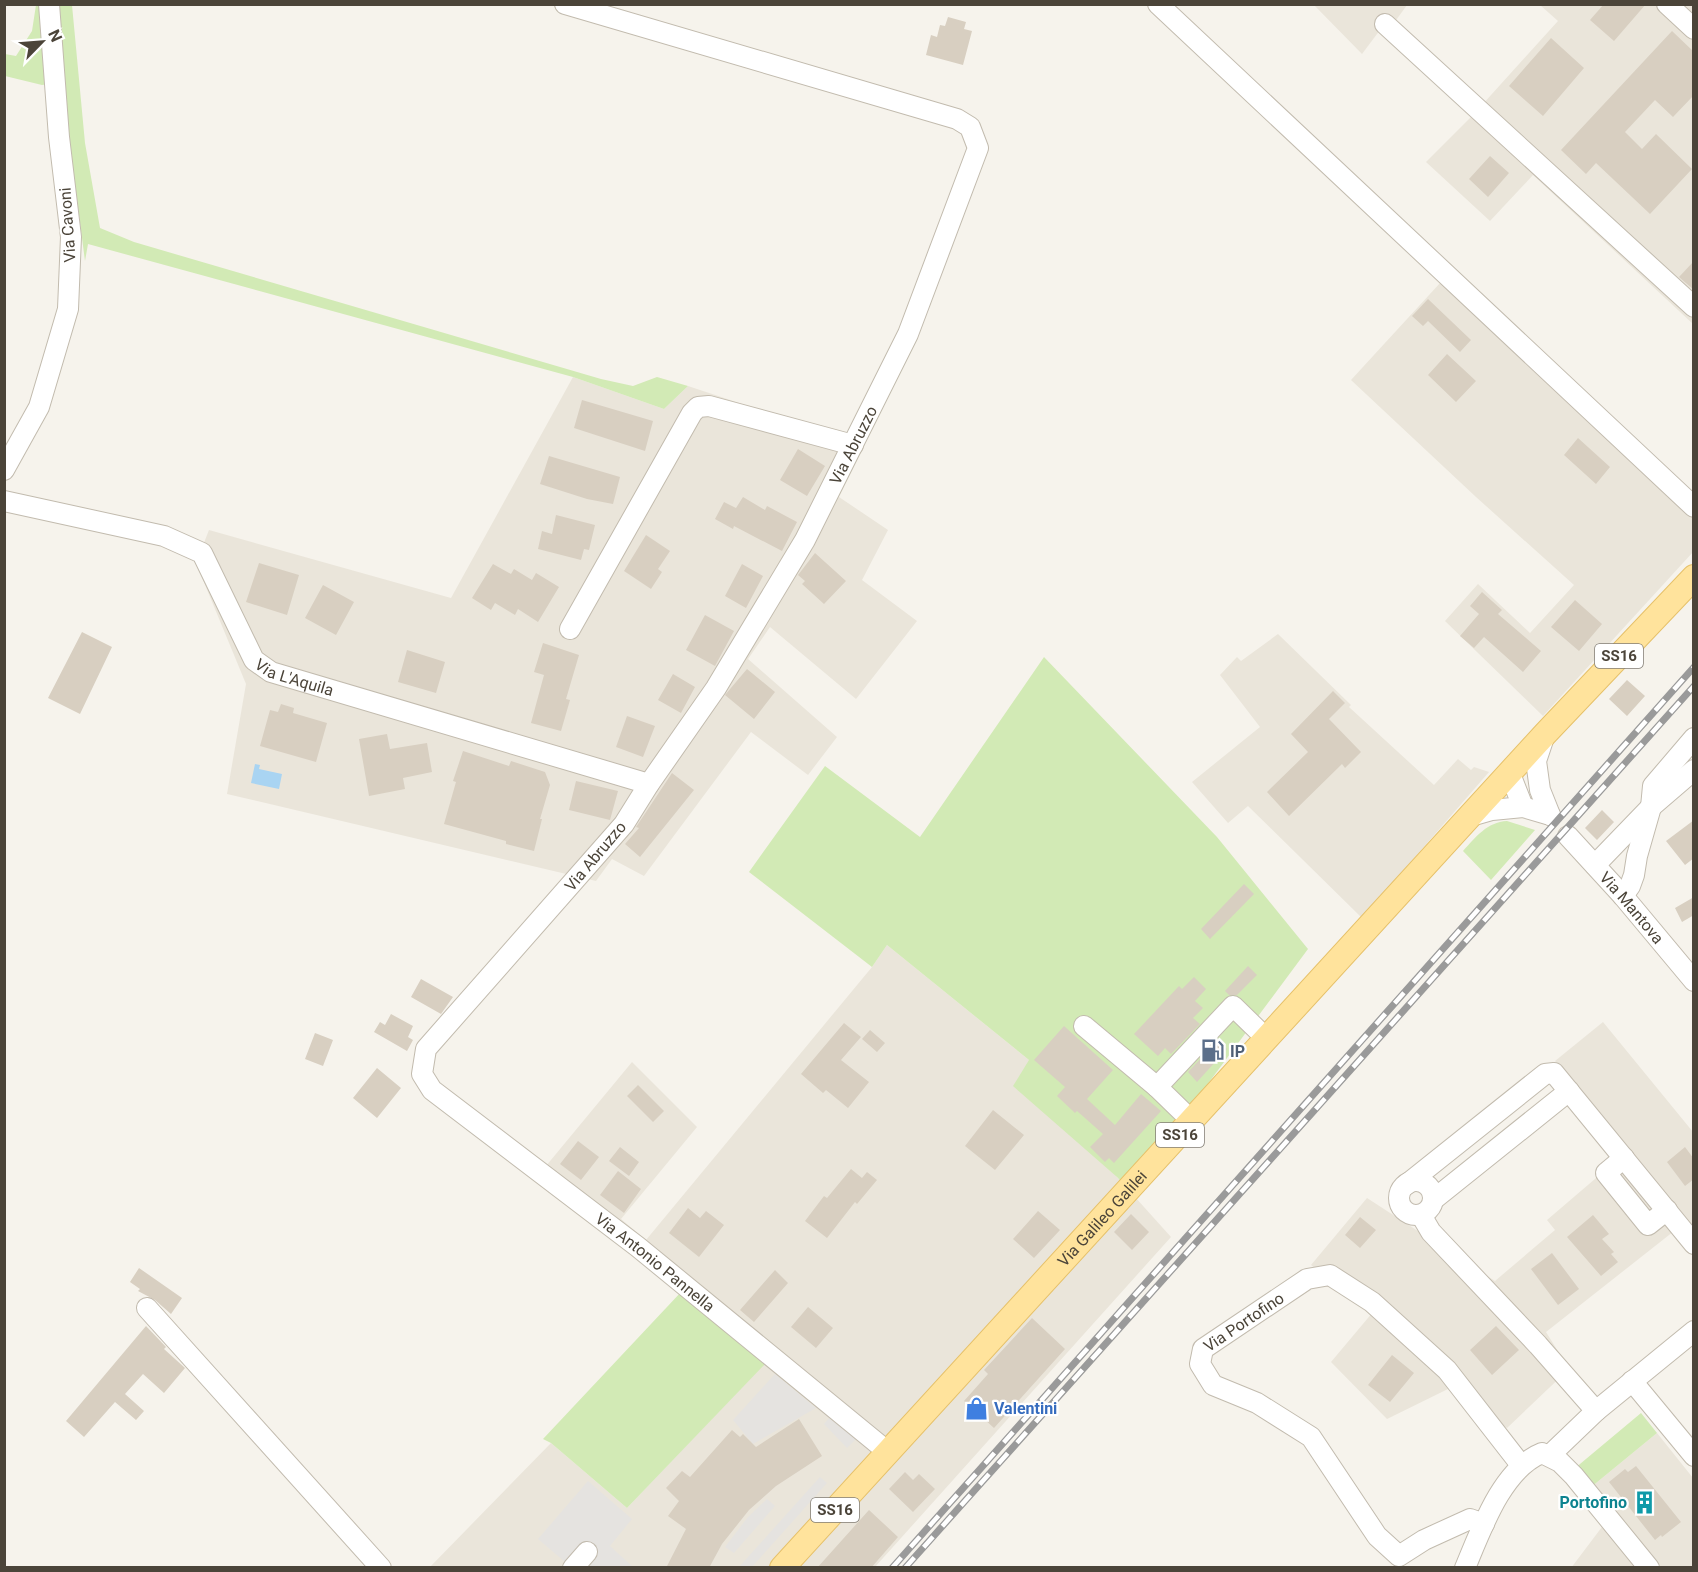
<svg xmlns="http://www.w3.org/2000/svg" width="1698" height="1572" font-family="Roboto,sans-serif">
	<rect width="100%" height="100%" fill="#f6f3ec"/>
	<path fill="#eae5da" d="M 1314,5 L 1407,5 L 1394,23 L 1482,105 L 1558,21 L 1540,5 L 1693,5 L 1693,324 L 1533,175 L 1490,221 L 1426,162 L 1474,114 L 1380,30 L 1362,54 Z
		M 1441,282 L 1693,516 L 1693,552 L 1543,716 L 1445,621 L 1478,584 L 1530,633 L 1574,585 L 1476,497 L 1351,380 Z
		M 573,377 L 664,409 L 688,386 L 865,445 L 839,497 L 888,530 L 862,580 L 917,621 L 856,699 L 770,627 L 748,659 L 837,737 L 808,775 L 751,732 L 644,876 L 612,859 L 596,881 L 227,794 L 246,684 L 196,563 L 209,530 L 451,598 Z
		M 1278,634 L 1351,705 L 1349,707 L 1434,785 L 1458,759 L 1471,770 L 1474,767 L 1489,772 L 1362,918 L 1248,806 L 1228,823 L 1192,782 L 1260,727 L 1220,675 L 1237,657 L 1241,661 Z
		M 887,945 L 1029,1060 L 1117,1177 L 1171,1237 L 875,1567 L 429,1568 L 551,1443 L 627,1508 L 765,1363 L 546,1166 L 632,1062 L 697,1127 L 621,1219 L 646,1240 L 872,967 Z
		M 1603,1022 L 1693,1132 L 1693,1236 L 1683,1224 L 1546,1332 L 1569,1369 L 1507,1428 L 1448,1389 L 1387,1419 L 1331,1362 L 1373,1312 L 1311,1265 L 1367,1198 L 1495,1281 L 1555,1230 L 1547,1220 L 1630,1149 L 1555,1061 Z
		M 1657,1433 L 1693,1478 L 1693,1567 L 1571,1568 L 1611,1515 L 1590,1488 Z"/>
	<path fill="#d2eab5" d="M 36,5 L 48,5 L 49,84 L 42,85 L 5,76 L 5,54 L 16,56 L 32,31 Z
		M 60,5 L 72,5 L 85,143 L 100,228 L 134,242 L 601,379 L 633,386 L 657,377 L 688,386 L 664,409 L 573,377 L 88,244 L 85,261 L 69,138 L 61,65 Z
		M 1044,657 L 1217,837 L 1308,949 L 1129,1190 L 1117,1177 L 1013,1086 L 1029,1060 L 887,945 L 872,967 L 749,872 L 825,766 L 920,837 Z
		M 1507,821 L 1535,830 L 1491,880 L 1463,851 C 1476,837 1487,822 1507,821 Z
		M 682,1291 L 766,1363 L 627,1508 L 551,1443 L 543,1439 Z
		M 1641,1413 L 1657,1433 L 1590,1488 L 1574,1469 Z"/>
	<path fill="#e5e3e0" d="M 775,1374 L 816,1408 L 753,1444 L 733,1420 Z
		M 829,1418 L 856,1439 L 847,1448 L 824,1424 Z
		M 820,1477 L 827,1483 L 752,1567 L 739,1567 Z
		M 588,1481 L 632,1519 L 610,1546 L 633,1567 L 571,1567 L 538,1539 Z
		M 767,1499 L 775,1506 L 734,1553 L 725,1547 L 748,1517 Z"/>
	<path fill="#a9d4f2" d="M 255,764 L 260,765 L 259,769 L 282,774 L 279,789 L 251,783 Z"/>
	<path fill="#d8cfc1" d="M 1604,4 L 1646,4 L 1614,41 L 1590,20 Z
		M 948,17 L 966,22 L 964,29 L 972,31 L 963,65 L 926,55 L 931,35 L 937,37 L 940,25 L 945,26 Z
		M 1672,31 L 1694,52 L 1694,95 L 1673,117 L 1655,100 L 1625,132 L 1642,149 L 1656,134 L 1692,169 L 1650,214 L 1596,163 L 1586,174 L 1561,150 Z
		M 1551,38 L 1584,68 L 1543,116 L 1509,86 Z
		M 1490,156 L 1509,173 L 1488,197 L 1469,179 Z
		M 1694,261 L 1694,290 L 1679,277 Z
		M 1428,299 L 1471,340 L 1460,352 L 1428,321 L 1423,326 L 1412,316 Z
		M 1447,354 L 1476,381 L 1456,402 L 1428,375 Z
		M 582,400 L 653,421 L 645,451 L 574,428 Z
		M 1578,438 L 1610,467 L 1596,484 L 1564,455 Z
		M 798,449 L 825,466 L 807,496 L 780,480 Z
		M 549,456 L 620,477 L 613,504 L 587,499 L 540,484 Z
		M 743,497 L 765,510 L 767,506 L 797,522 L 782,551 L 734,526 L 733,529 L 715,519 L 724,502 L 736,508 Z
		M 556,515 L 595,525 L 589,550 L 584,549 L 581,560 L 538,549 L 542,531 L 552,534 Z
		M 646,535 L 670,551 L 658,569 L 662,572 L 651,589 L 624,571 Z
		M 815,553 L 846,581 L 824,604 L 802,584 L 805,581 L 798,575 Z
		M 259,563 L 299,575 L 287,615 L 246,602 Z
		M 493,564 L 511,574 L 514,569 L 532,580 L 536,573 L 559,587 L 538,622 L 518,609 L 515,615 L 495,603 L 491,610 L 472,598 Z
		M 742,564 L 763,576 L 746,608 L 725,596 Z
		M 323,585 L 354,602 L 336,635 L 305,618 Z
		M 1482,592 L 1502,610 L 1498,614 L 1541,651 L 1523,672 L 1484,637 L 1474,648 L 1460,636 L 1479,614 L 1470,606 Z
		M 1575,600 L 1602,624 L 1579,651 L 1551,627 Z
		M 705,615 L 734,631 L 715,666 L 686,650 Z
		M 82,632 L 112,647 L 80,714 L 48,698 Z
		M 543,643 L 579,655 L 566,699 L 570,700 L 561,731 L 531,723 L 544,675 L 534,672 Z
		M 407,650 L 445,662 L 436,693 L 398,682 Z
		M 747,669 L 775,692 L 754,719 L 725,695 Z
		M 673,674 L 695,687 L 681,713 L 658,700 Z
		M 1627,680 L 1645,696 L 1627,716 L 1609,699 Z
		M 1333,691 L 1345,703 L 1329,719 L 1361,752 L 1345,768 L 1342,764 L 1289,816 L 1267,792 L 1308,752 L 1291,734 Z
		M 281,704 L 294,708 L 293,713 L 327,723 L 316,762 L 260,746 L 270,710 L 278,712 Z
		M 627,716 L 655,726 L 643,757 L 616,747 Z
		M 387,734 L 390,749 L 427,743 L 432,772 L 403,778 L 405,789 L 369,796 L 359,739 Z
		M 463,751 L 509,766 L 511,761 L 545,772 L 550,785 L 540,819 L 542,819 L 534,851 L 506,844 L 506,841 L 444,824 L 456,782 L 453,781 Z
		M 672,773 L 694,790 L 640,857 L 625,844 L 639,828 L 636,827 Z
		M 576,781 L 618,791 L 610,820 L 569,810 Z
		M 1602,810 L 1614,822 L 1597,840 L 1585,828 Z
		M 1694,820 L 1694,858 L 1685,865 L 1666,841 Z
		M 1244,884 L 1254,894 L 1210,939 L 1201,929 Z
		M 1694,897 L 1694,915 L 1682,922 L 1675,908 Z
		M 1248,966 L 1257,975 L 1237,995 L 1229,995 L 1225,991 Z
		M 1194,977 L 1206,989 L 1195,1001 L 1203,1008 L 1193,1018 L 1200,1024 L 1171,1054 L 1165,1048 L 1158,1056 L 1134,1034 L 1179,986 L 1182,989 Z
		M 421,979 L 453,997 L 441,1014 L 411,997 Z
		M 391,1014 L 413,1026 L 408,1037 L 413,1040 L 407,1051 L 374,1032 L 380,1022 L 385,1025 Z
		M 844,1023 L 861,1037 L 841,1060 L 869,1082 L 848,1108 L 826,1090 L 823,1093 L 801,1074 Z
		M 1064,1026 L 1113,1070 L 1087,1099 L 1115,1125 L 1141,1094 L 1161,1111 L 1114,1163 L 1109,1158 L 1105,1162 L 1090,1147 L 1103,1134 L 1077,1111 L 1075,1113 L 1057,1096 L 1065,1087 L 1034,1060 Z
		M 870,1030 L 885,1043 L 877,1052 L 862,1039 Z
		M 315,1033 L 333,1040 L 323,1066 L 305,1059 Z
		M 1218,1040 L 1227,1049 L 1197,1082 L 1188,1072 Z
		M 377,1068 L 401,1088 L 377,1118 L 353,1098 Z
		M 638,1085 L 664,1111 L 653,1122 L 627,1096 Z
		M 993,1110 L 1024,1135 L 995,1170 L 965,1146 Z
		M 578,1141 L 599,1157 L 581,1180 L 560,1164 Z
		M 620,1147 L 639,1162 L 629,1176 L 609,1161 Z
		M 1685,1147 L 1694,1159 L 1694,1179 L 1685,1186 L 1667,1162 Z
		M 851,1169 L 862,1178 L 867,1172 L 877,1180 L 857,1204 L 855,1202 L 827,1238 L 805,1221 L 824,1196 L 827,1198 Z
		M 618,1171 L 641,1189 L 624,1213 L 600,1195 Z
		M 688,1208 L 700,1218 L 706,1211 L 724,1225 L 699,1257 L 669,1233 Z
		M 1038,1211 L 1060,1230 L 1034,1258 L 1013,1239 Z
		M 1131,1214 L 1149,1232 L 1132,1250 L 1114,1232 Z
		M 1593,1215 L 1609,1234 L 1602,1239 L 1614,1252 L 1611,1254 L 1618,1262 L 1601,1276 L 1567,1237 Z
		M 1360,1217 L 1376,1230 L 1360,1248 L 1345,1235 Z
		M 1552,1253 L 1579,1289 L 1558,1305 L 1531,1269 Z
		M 139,1268 L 182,1298 L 171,1314 L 155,1300 L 138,1291 L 140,1289 L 130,1282 Z
		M 775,1270 L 788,1283 L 754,1322 L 740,1310 Z
		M 808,1307 L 833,1328 L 816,1348 L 791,1327 Z
		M 1032,1318 L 1065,1349 L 994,1428 L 964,1401 L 988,1374 L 984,1370 Z
		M 146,1326 L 166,1347 L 164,1349 L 185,1368 L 164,1393 L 143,1374 L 125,1394 L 144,1411 L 136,1420 L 115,1402 L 84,1437 L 66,1421 Z
		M 1496,1326 L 1519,1350 L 1492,1375 L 1470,1350 Z
		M 1392,1355 L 1414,1373 L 1390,1402 L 1368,1385 Z
		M 799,1419 L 822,1456 L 776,1486 L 749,1510 L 722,1544 L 709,1568 L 666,1568 L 686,1529 L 668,1516 L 679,1501 L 666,1488 L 682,1471 L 690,1477 L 732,1430 L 740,1437 L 743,1434 L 756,1447 Z
		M 1636,1466 L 1681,1522 L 1662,1537 L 1661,1535 L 1655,1540 L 1609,1482 L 1625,1469 L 1628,1472 Z
		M 905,1472 L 913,1480 L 919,1474 L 935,1489 L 913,1512 L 889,1489 Z
		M 869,1510 L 898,1537 L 871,1568 L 817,1568 Z"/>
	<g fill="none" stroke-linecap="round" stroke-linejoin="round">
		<defs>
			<g id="minor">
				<path id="s1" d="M 565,4 L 957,119 L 970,127 L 978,148 L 908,334 L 805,540 L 716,688 L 649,784 L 624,824 L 426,1049 L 422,1074 L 432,1090 L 638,1247 L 888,1452"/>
				<path d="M 1158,4 L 1694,507"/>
				<path d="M 1667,4 L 1694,29"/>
				<path d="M 1385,24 L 1694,307"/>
				<path d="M 4,470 L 39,407 L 68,309 L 71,237 L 59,137 L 49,4"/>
				<path id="s2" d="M 4,501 L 164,536 L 202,553 L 254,660 L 271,672 L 649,784"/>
				<path d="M 570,629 L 692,413 L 698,407 L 709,406 L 853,445"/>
				<path d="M 1544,737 L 1536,761 L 1540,790 L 1550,815"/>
				<path d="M 1510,774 L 1523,807"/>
				<path d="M 1471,816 L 1492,810 L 1523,807 L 1550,815"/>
				<path id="s3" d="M 1568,836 L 1623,896 L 1694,981"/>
				<path d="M 1595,865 L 1651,807 L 1694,770"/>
				<path d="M 1623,896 L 1630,886 L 1634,875 L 1637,856 L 1651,807 L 1653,786 L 1694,738"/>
				<path d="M 1084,1026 L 1157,1087"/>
				<path d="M 1192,1121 L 1157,1087 L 1233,1006 L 1267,1039"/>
				<path d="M 1624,1158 L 1606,1173 L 1648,1225 L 1667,1210"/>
				<circle cx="1416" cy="1198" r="17"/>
				<path d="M 1406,1185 L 1545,1074 L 1554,1073 L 1694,1244"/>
				<path d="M 1433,1200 L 1569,1091"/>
				<path d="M 1421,1215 L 1431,1232 L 1538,1345 L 1596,1411"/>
				<path d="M 147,1308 L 381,1568"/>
				<path d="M 1632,1381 L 1694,1456"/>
				<path d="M 1549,1456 L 1596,1411 L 1694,1331"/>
				<path id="s4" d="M 1484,1524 L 1470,1519 L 1424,1540 L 1399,1556 L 1377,1536 L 1311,1437 L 1257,1403 L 1213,1385 L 1200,1364 L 1203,1349 L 1307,1279 L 1330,1275 L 1372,1302 L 1447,1370 L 1521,1465"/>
				<path d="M 573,1568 L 587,1552"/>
				<path d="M 1465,1568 C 1481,1530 1502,1469 1542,1453 L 1560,1462 L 1574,1476 L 1649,1568"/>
			</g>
			<g id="major">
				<path id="s5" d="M 782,1568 L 1545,734 L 1694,577"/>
			</g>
		</defs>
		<use href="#minor" stroke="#c2bbae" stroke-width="22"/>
		<use href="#major" stroke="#e6c16a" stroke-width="26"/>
		<use href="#minor" stroke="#fff" stroke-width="20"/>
		<use href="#major" stroke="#ffe39c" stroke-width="24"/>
		<defs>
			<path id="rail" d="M 892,1568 L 1694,667
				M 905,1568 L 1694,686"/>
		</defs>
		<use href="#rail" stroke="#9a9a9a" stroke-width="7"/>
		<use href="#rail" stroke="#fff" stroke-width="4.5" stroke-dasharray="14" stroke-linecap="butt"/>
	</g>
	<defs>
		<symbol id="fuel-bare" viewBox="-9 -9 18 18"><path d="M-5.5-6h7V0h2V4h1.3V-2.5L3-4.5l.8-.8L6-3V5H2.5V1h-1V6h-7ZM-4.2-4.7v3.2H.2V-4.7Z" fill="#5c6f8a" stroke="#fff" stroke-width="2.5" paint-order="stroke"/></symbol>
		<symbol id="shop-bare" viewBox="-9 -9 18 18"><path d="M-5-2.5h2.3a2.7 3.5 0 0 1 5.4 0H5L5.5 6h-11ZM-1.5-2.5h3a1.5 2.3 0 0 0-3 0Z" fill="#3f7fe0" stroke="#fff" stroke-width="2.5" paint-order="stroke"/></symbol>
		<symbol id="building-bare" viewBox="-9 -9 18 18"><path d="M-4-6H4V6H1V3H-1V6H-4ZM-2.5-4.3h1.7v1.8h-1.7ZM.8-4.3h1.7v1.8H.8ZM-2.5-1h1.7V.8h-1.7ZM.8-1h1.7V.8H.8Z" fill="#0f9aa8" stroke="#fff" stroke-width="2.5" paint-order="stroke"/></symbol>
	</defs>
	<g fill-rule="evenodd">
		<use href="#fuel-bare" x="1196" y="1034" width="33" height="33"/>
		<use href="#shop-bare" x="960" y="1392" width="33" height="33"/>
		<use href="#building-bare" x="1628" y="1486" width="33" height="33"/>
	</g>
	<g text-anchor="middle" stroke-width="4.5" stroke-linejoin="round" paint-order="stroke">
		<g fill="#fff" stroke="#817c74" stroke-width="1.5">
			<rect x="1595" y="644" width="48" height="24" rx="4.5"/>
			<rect x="1156" y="1123" width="48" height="24" rx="4.5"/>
			<rect x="811" y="1498" width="48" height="24" rx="4.5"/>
		</g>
		<g font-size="15" font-weight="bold" fill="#4b4439">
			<text x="1619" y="661">SS16</text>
			<text x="1180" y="1140">SS16</text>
			<text x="835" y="1515">SS16</text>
		</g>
		<g font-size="16" fill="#4b4439" stroke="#fff">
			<text transform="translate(67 225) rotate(-94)" y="6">Via Cavoni</text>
			<text transform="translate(853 445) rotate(-63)" y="6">Via Abruzzo</text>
			<text dy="6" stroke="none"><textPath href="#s2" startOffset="369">Via L'Aquila</textPath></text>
			<text transform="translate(595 856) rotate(-50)" y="6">Via Abruzzo</text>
			<text dy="6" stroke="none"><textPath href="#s3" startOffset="96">Via Mantova</textPath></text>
			<text dy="6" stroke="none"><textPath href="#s5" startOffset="474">Via Galileo Galilei</textPath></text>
			<text dy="6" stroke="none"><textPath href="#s1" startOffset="1838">Via Antonio Pannella</textPath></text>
			<text dy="6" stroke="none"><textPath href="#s4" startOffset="444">Via Portofino</textPath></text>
		</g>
		<g font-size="16" font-weight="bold" fill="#4e5e75" stroke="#fff" text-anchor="start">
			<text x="1230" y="1057">IP</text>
		</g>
		<g font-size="16" font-weight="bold" fill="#366cbe" stroke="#fff" text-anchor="start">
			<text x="994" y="1414">Valentini</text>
		</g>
		<g font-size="16" font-weight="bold" fill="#0d838f" stroke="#fff" text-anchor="end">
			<text x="1627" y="1508">Portofino</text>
		</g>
	</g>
	<rect width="1698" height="1572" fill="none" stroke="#4b4439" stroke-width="12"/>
	<g transform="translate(42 42) rotate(65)" stroke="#ffffff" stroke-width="4.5" paint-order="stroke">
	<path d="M0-4.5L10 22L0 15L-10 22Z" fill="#4b4439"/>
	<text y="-9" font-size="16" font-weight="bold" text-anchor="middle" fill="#4b4439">N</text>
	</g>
</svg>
